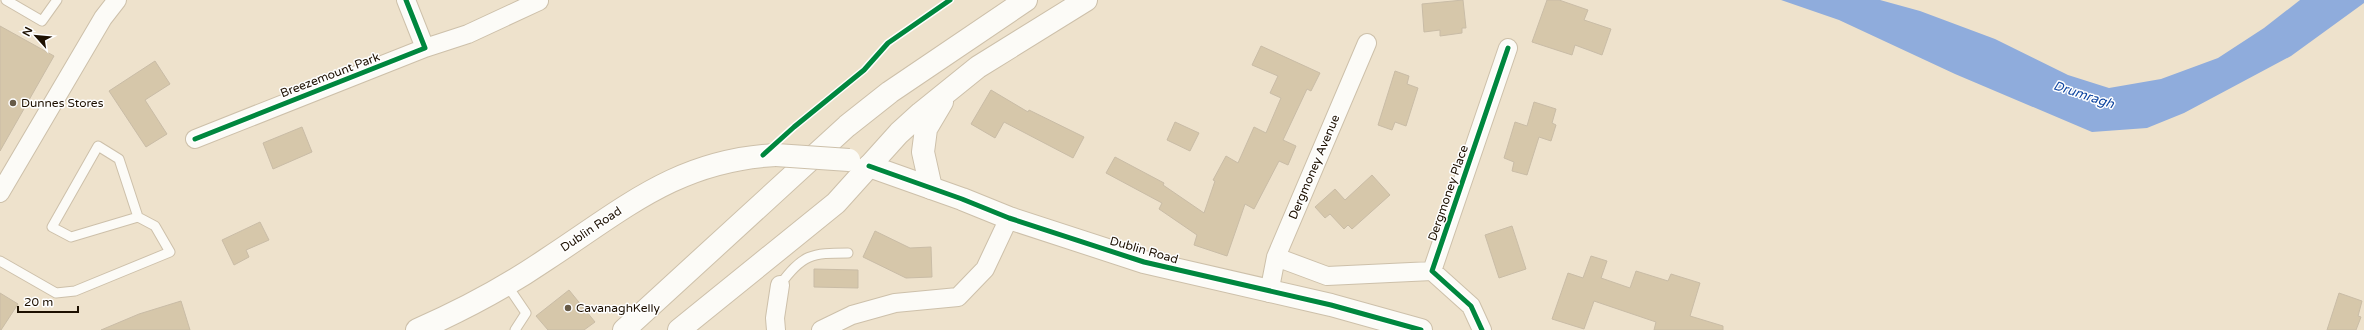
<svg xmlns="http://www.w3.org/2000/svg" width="2364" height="330" font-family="'Varela Round',sans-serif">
	<rect width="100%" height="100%" fill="#eee2cc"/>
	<path fill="#8facdc" d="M 1781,0 L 1880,0 L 1920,11 L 1995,39 L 2068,75 L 2109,88 L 2161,79 L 2218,58 L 2264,28 L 2300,0 L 2364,0 L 2364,3 L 2291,56 L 2184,113 L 2147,128 L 2092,132 L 1955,74 L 1839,20 Z"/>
	<path fill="#d6c7aa" stroke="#c9bca6" d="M 1463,0 L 1466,28 L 1462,28 L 1462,33 L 1440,36 L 1440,30 L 1424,32 L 1422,4 Z
		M 1547,0 L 1559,0 L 1588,10 L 1584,20 L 1611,29 L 1602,55 L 1575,45 L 1572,55 L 1532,42 Z
		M 0,26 L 54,56 L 0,151 Z
		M 1261,46 L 1320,73 L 1311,91 L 1307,89 L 1283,140 L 1296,146 L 1288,165 L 1279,161 L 1254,209 L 1245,204 L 1227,256 L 1194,245 L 1197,235 L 1159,209 L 1162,203 L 1106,173 L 1115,157 L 1164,183 L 1163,185 L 1204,213 L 1215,181 L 1213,180 L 1226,156 L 1238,163 L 1254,127 L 1266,133 L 1281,98 L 1270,93 L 1278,76 L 1252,65 Z
		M 155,61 L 170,84 L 145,100 L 167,134 L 146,147 L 109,91 Z
		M 1395,71 L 1409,76 L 1407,84 L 1418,88 L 1406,126 L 1395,122 L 1392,130 L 1378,125 Z
		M 991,90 L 1028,112 L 1029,110 L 1084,137 L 1073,158 L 1004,122 L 995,138 L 971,124 Z
		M 1534,102 L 1556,109 L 1552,123 L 1556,125 L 1551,141 L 1539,137 L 1527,175 L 1512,171 L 1514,162 L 1504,158 L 1515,122 L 1527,126 Z
		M 1175,122 L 1199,133 L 1190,151 L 1167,140 Z
		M 302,127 L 312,152 L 273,169 L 263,143 Z
		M 1372,175 L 1390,195 L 1352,229 L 1348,225 L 1344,229 L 1330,214 L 1325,218 L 1315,207 L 1335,189 L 1345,200 Z
		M 260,222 L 269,240 L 246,250 L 249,257 L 234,265 L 222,240 Z
		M 1512,226 L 1526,269 L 1499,278 L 1485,235 Z
		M 875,231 L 910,248 L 931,247 L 932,277 L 906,278 L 863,257 Z
		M 1591,256 L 1607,261 L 1601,278 L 1630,288 L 1636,271 L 1668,281 L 1671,274 L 1700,283 L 1690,316 L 1723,326 L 1723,330 L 1654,330 L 1656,322 L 1594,301 L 1584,329 L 1552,319 L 1568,273 L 1583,278 Z
		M 814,269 L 858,270 L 858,288 L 814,287 Z
		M 569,290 L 595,322 L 584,330 L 548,330 L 536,316 Z
		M 0,293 L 18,304 L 1,330 L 0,330 Z
		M 2339,293 L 2362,301 L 2358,316 L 2361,317 L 2356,330 L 2327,330 Z
		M 181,301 L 190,330 L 101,330 L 139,314 Z"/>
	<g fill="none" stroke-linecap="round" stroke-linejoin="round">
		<defs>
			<path id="service" d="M 6,0 L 42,21 L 57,0
				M 0,261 L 56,293 L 75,291 L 170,252 L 155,226 L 138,217 L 71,237 L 52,227 L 98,146 L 119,159 L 138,217
				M 507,285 L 526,313 L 515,330
				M 780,285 C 802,254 812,253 848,253"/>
			<path id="minor" d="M 425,48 L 468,34 L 539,1
				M 195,139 L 425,48 L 406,0
				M 0,193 L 103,18 L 117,0
				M 1276,257 L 1327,276 L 1432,271
				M 1269,293 L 1276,257 L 1367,43
				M 776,330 L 775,318 L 780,285
				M 821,330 L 852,315 L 895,303 L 958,297 L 985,269 L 1009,218
				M 1482,330 L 1471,306 L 1432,271 L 1508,48"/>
			<path id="tertiary" d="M 869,166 L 962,199 L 1009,218 L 1144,262 L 1331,305 L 1421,330"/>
			<path id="secondary" d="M 417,330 C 463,310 506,287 547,259 C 625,208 678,160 776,155"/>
			<path id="trunk" d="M 931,188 L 923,152 L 926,129 L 942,102
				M 624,330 L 847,126 L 890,92 L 1026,0
				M 679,330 L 836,203 L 899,133 L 921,113 L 978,67 L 1086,0"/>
		</defs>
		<use href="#service" stroke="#cdc0aa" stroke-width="11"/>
		<use href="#minor" stroke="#cdc0aa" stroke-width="20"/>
		<use href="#tertiary" stroke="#cdc0aa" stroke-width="24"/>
		<use href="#secondary" stroke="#cdc0aa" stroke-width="24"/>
		<use href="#trunk" stroke="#cdc0aa" stroke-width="24"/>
		<use href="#service" stroke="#fcfbf7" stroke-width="9"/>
		<use href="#minor" stroke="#fcfbf7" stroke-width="18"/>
		<use href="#tertiary" stroke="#fcfbf7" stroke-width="22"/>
		<use href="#secondary" stroke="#fcfbf7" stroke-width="22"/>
		<use href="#trunk" stroke="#fcfbf7" stroke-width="22"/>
		<defs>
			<path id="secondary-bridge" d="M 776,155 L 849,160"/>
		</defs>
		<use href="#secondary-bridge" stroke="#cdc0aa" stroke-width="24" stroke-linecap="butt"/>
		<use href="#secondary-bridge" stroke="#fcfbf7" stroke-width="22"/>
		<defs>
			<path id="cycleway" d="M 195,139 L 425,48 L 406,0
				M 763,155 L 794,127 L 864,70 L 888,43 L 950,0
				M 869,166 L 962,199 L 1009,218 L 1144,262 L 1331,305 L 1421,330
				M 1482,330 L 1471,306 L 1432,271 L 1508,48"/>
		</defs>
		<use href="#cycleway" stroke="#fff" stroke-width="8"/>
		<use href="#cycleway" stroke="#00873e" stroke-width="5"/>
	</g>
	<g fill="#665a47" stroke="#fff" stroke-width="1.5">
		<circle cx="13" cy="103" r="4"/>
		<circle cx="568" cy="308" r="4"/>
	</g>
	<g text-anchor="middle" stroke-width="3" stroke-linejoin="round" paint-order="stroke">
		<g font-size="12" fill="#1d1000" stroke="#fff">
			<text transform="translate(330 75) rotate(-21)" y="4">Breezemount Park</text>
			<text transform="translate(1314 167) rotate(-67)" y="4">Dergmoney Avenue</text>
			<text transform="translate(1448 193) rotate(-71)" y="4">Dergmoney Place</text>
			<text transform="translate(591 229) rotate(-34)" y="4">Dublin Road</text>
			<text transform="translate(1144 250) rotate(16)" y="4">Dublin Road</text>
		</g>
		<g font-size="12" fill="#1d1000" stroke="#fff" text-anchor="start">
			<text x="21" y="107">Dunnes Stores</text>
			<text x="576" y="312">CavanaghKelly</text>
		</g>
		<g font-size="13" font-style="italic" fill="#0d449f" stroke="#fff">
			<text transform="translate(2084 94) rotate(18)" y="5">Drumragh</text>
		</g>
	</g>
	<g transform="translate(36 36) rotate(297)" stroke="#ffffff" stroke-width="3" paint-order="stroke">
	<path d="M0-3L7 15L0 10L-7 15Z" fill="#1d1000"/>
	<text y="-6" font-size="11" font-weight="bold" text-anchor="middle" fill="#1d1000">N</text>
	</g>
	<path d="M18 306v6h60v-6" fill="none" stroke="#1d1000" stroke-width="2"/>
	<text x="24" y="306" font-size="12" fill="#1d1000" stroke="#ffffff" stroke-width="3" paint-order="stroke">20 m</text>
</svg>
